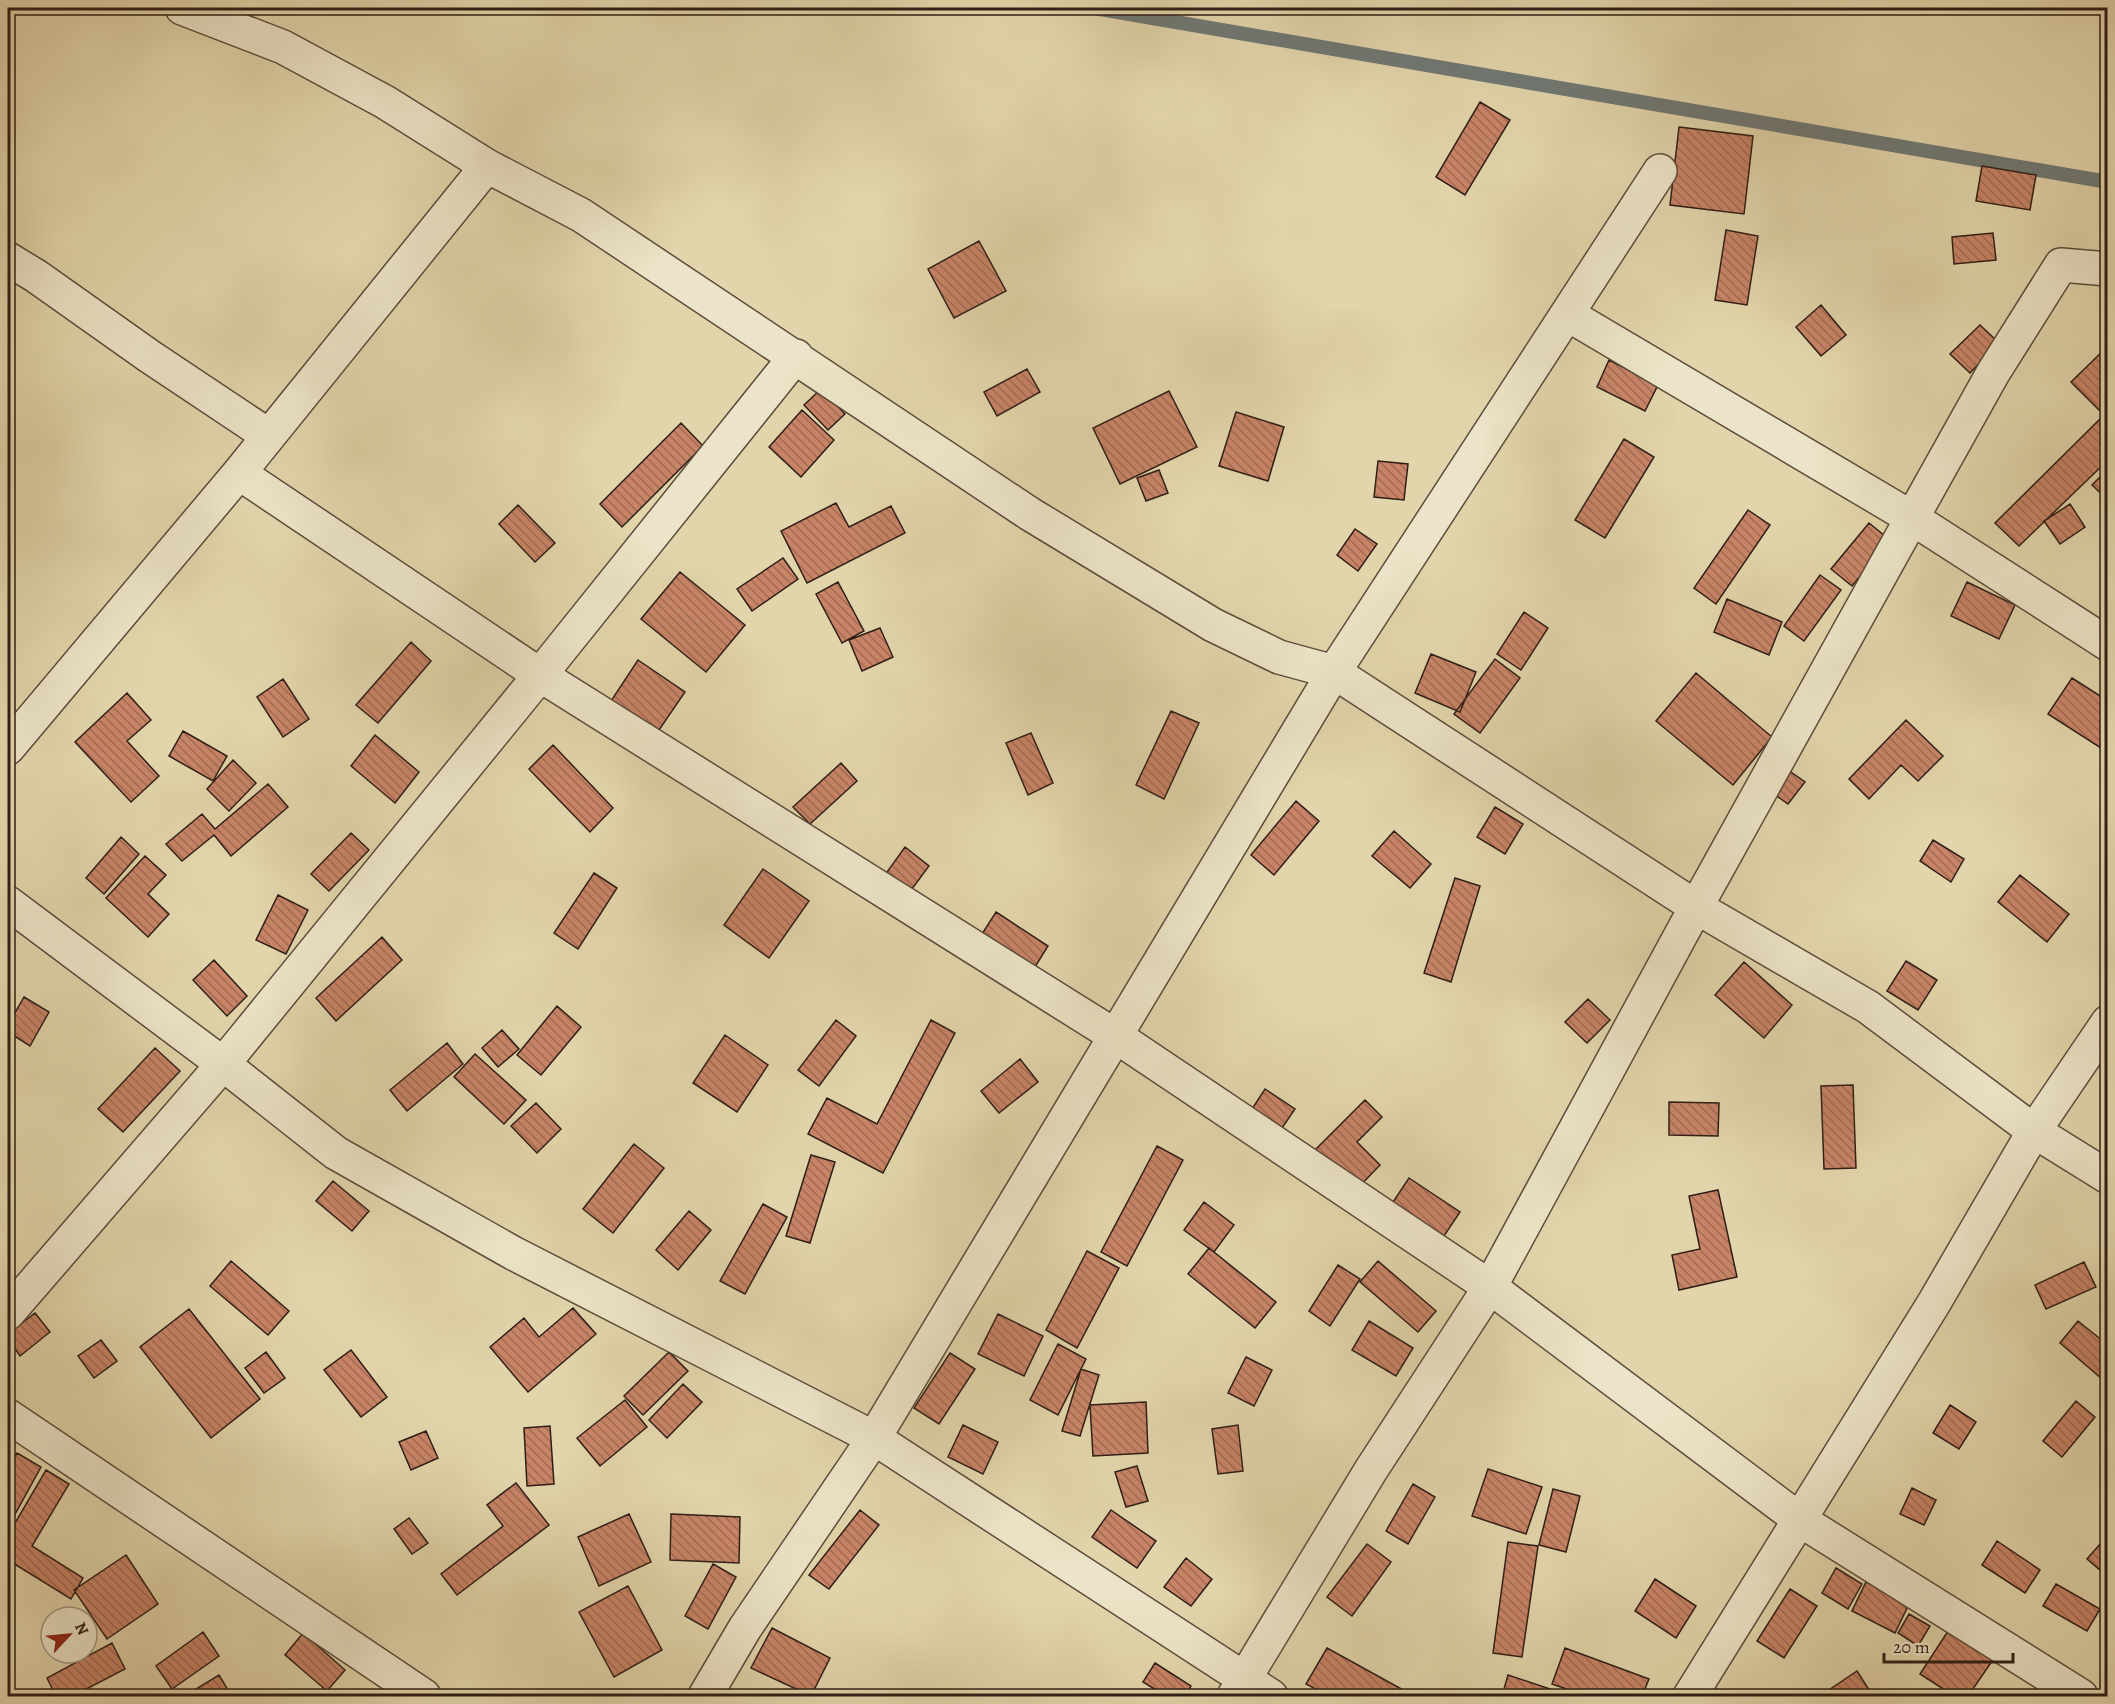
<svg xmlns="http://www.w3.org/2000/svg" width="2115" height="1704" font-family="Alegreya,serif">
	<defs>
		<pattern id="building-back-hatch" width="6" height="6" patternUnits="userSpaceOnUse" patternTransform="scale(1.5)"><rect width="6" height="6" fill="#c88467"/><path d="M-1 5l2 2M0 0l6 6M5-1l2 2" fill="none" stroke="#a36b54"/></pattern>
	</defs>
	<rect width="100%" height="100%" fill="#e2d5ab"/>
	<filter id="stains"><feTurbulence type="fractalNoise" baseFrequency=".00333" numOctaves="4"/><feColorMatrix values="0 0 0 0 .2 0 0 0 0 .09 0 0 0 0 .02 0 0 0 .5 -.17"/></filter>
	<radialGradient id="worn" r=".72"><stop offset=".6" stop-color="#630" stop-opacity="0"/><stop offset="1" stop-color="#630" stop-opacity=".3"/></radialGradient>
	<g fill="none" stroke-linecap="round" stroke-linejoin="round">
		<path stroke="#707975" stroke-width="14" d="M 1094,8 L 2108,182"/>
	</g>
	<path fill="url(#building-back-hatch)" stroke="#2f1e16" stroke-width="1.5" d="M 1480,102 L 1510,120 L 1465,195 L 1436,177 Z
		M 1679,127 L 1753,136 L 1744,214 L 1670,205 Z
		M 1982,166 L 2036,175 L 2030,210 L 1976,201 Z
		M 1726,230 L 1758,236 L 1747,305 L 1715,300 Z
		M 1993,233 L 1996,260 L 1954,264 L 1952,237 Z
		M 979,241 L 1006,291 L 954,318 L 928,269 Z
		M 1821,305 L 1846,335 L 1821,356 L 1796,327 Z
		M 1980,325 L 1999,343 L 1970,373 L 1950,354 Z
		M 2108,346 L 2108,460 L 2019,546 L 1995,523 L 2104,415 L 2071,382 Z
		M 1609,360 L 1658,385 L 1645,411 L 1597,387 Z
		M 1027,369 L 1040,392 L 997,416 L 984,392 Z
		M 821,389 L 845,414 L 828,430 L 804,405 Z
		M 1169,391 L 1197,447 L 1120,484 L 1093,428 Z
		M 802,410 L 834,440 L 801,477 L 769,447 Z
		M 1236,412 L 1284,427 L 1268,481 L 1219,466 Z
		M 681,423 L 703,446 L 622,527 L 600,504 Z
		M 1624,439 L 1654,457 L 1605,538 L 1575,520 Z
		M 1378,461 L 1408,464 L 1404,500 L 1374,497 Z
		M 2108,469 L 2108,500 L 2092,485 Z
		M 1159,470 L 1168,493 L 1146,501 L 1137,478 Z
		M 836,503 L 849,527 L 891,506 L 905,533 L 807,583 L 781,531 Z
		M 2070,504 L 2085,527 L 2060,544 L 2044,521 Z
		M 518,505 L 555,543 L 535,562 L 499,524 Z
		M 1748,510 L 1770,525 L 1716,604 L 1694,588 Z
		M 1869,523 L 1890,540 L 1852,586 L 1831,569 Z
		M 1355,529 L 1377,544 L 1358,571 L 1337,555 Z
		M 783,558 L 798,579 L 752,611 L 737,589 Z
		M 680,572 L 745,625 L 706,672 L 641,619 Z
		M 1820,575 L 1841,590 L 1804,641 L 1784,626 Z
		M 838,582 L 864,631 L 842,643 L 816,594 Z
		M 1967,582 L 2015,605 L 1999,639 L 1951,616 Z
		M 1727,599 L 1782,622 L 1769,655 L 1714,632 Z
		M 1524,612 L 1548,628 L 1521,670 L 1497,654 Z
		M 880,628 L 893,657 L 862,671 L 849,640 Z
		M 411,642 L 431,661 L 378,723 L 356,705 Z
		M 1431,654 L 1476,672 L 1460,712 L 1415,693 Z
		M 1495,659 L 1520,678 L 1480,733 L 1454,714 Z
		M 638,660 L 685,692 L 657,733 L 611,701 Z
		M 1696,673 L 1772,737 L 1733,785 L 1656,721 Z
		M 2072,678 L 2108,701 L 2108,744 L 2104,750 L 2048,714 Z
		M 283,679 L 309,719 L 283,737 L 257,697 Z
		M 127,693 L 151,720 L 127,741 L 159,776 L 131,802 L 75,742 Z
		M 1171,711 L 1199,723 L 1164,799 L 1136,785 Z
		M 1906,720 L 1943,756 L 1918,781 L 1901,765 L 1869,799 L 1849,779 Z
		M 183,731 L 227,756 L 213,781 L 169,756 Z
		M 1031,733 L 1053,783 L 1028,795 L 1006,743 Z
		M 375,735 L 419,772 L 395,803 L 351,766 Z
		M 553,745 L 613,808 L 590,832 L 529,769 Z
		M 233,760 L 256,783 L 229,811 L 207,789 Z
		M 841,763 L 857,781 L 810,824 L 793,807 Z
		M 1778,763 L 1805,782 L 1788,804 L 1763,786 Z
		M 268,784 L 288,807 L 231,856 L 214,835 L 182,861 L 166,844 L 202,814 L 215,829 Z
		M 1296,801 L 1319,821 L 1274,875 L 1251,855 Z
		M 1495,807 L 1523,824 L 1505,854 L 1477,837 Z
		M 1394,831 L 1431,864 L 1410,888 L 1372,856 Z
		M 351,833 L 369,850 L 329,891 L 311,874 Z
		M 121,837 L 139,854 L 104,894 L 86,878 Z
		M 1933,840 L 1964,859 L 1951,882 L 1920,861 Z
		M 905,847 L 929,866 L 906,897 L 882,879 Z
		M 145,856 L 166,875 L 148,894 L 169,914 L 148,937 L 106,898 Z
		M 763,869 L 809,901 L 769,958 L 724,925 Z
		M 594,873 L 617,888 L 578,949 L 554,933 Z
		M 2020,875 L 2069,914 L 2047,942 L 1998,902 Z
		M 1455,878 L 1480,886 L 1451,982 L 1424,973 Z
		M 278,895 L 308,910 L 286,954 L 256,940 Z
		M 996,912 L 1048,946 L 1027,980 L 975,945 Z
		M 382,937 L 402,960 L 336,1021 L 316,998 Z
		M 214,960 L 247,996 L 227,1016 L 193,980 Z
		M 1906,961 L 1937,980 L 1918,1010 L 1887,991 Z
		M 1744,962 L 1792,1005 L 1764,1038 L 1715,995 Z
		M 24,997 L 49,1012 L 30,1046 L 8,1032 L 8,1025 Z
		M 1588,999 L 1610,1020 L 1587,1043 L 1565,1022 Z
		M 557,1006 L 581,1027 L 541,1075 L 517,1055 Z
		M 836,1020 L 856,1036 L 819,1086 L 798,1070 Z
		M 931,1020 L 955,1033 L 883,1173 L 808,1134 L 827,1098 L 877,1124 Z
		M 502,1030 L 519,1049 L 498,1067 L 482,1048 Z
		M 725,1035 L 768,1065 L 737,1112 L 693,1083 Z
		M 447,1043 L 463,1064 L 407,1111 L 390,1090 Z
		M 155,1048 L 180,1071 L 123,1132 L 98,1109 Z
		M 475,1054 L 526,1100 L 504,1124 L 454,1077 Z
		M 1020,1059 L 1038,1082 L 999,1113 L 981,1091 Z
		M 1853,1085 L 1856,1168 L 1824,1169 L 1821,1086 Z
		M 1265,1089 L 1295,1109 L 1280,1131 L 1250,1112 Z
		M 1365,1100 L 1382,1117 L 1357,1142 L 1380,1165 L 1355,1191 L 1314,1151 Z
		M 1669,1102 L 1719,1103 L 1718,1136 L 1669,1135 Z
		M 536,1103 L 561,1129 L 537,1153 L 511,1126 Z
		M 634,1144 L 664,1168 L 613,1233 L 583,1209 Z
		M 1157,1146 L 1183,1160 L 1127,1266 L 1101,1252 Z
		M 811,1155 L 835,1162 L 810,1243 L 786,1236 Z
		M 1409,1178 L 1460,1212 L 1442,1239 L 1391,1205 Z
		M 333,1181 L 369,1211 L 352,1231 L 316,1201 Z
		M 1718,1190 L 1737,1277 L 1679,1290 L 1672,1255 L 1700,1249 L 1689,1196 Z
		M 1204,1202 L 1234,1225 L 1214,1252 L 1184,1230 Z
		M 763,1204 L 787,1217 L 745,1294 L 720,1281 Z
		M 689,1211 L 711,1230 L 678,1270 L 656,1250 Z
		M 1209,1248 L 1276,1302 L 1255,1328 L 1188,1274 Z
		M 1087,1251 L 1119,1268 L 1077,1348 L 1046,1330 Z
		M 231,1261 L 289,1311 L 268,1335 L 210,1286 Z
		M 1378,1261 L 1436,1311 L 1418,1332 L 1360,1282 Z
		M 2084,1262 L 2096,1287 L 2046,1309 L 2035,1285 Z
		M 1338,1265 L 1360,1279 L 1330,1326 L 1309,1311 Z
		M 573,1308 L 596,1334 L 528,1392 L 490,1347 L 524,1318 L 539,1337 Z
		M 189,1309 L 260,1399 L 211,1438 L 140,1347 Z
		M 35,1313 L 50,1332 L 20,1356 L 8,1339 L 8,1334 Z
		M 998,1314 L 1043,1336 L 1024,1376 L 978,1354 Z
		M 1369,1321 L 1413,1348 L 1396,1376 L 1352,1350 Z
		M 2078,1321 L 2108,1345 L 2108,1384 L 2060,1343 Z
		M 101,1340 L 117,1361 L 94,1378 L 78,1356 Z
		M 1058,1344 L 1086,1359 L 1058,1415 L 1030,1400 Z
		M 351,1350 L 387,1397 L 361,1417 L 324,1370 Z
		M 266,1352 L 285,1378 L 264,1393 L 245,1368 Z
		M 669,1352 L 688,1371 L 643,1415 L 624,1396 Z
		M 950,1353 L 975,1369 L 939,1424 L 914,1408 Z
		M 1246,1357 L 1272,1370 L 1254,1406 L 1228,1393 Z
		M 1081,1369 L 1099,1375 L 1080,1436 L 1062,1431 Z
		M 683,1384 L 702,1402 L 667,1438 L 649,1420 Z
		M 625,1400 L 647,1427 L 600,1466 L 577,1438 Z
		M 2076,1401 L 2095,1417 L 2062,1457 L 2043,1441 Z
		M 1146,1402 L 1148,1453 L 1093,1456 L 1090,1405 Z
		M 1950,1405 L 1976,1422 L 1959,1449 L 1933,1433 Z
		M 963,1425 L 998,1442 L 983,1474 L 948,1457 Z
		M 1238,1425 L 1243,1471 L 1218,1474 L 1212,1429 Z
		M 550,1426 L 554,1484 L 527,1486 L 524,1428 Z
		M 426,1431 L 438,1458 L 411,1470 L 399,1442 Z
		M 17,1453 L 41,1467 L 8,1527 L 8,1470 Z
		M 1137,1466 L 1148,1501 L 1126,1507 L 1115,1472 Z
		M 1488,1469 L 1542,1487 L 1526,1534 L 1472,1516 Z
		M 46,1470 L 69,1484 L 32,1546 L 83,1578 L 71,1599 L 8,1560 L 8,1535 Z
		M 516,1483 L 549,1525 L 457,1595 L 441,1574 L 503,1526 L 487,1505 Z
		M 1413,1484 L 1435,1497 L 1408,1544 L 1386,1531 Z
		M 1912,1488 L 1936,1500 L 1924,1525 L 1900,1514 Z
		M 1553,1489 L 1580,1496 L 1566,1552 L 1539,1545 Z
		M 860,1510 L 879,1525 L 829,1589 L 809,1575 Z
		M 1111,1510 L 1156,1541 L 1137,1568 L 1092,1537 Z
		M 629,1514 L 651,1562 L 599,1586 L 578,1537 Z
		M 671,1514 L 740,1517 L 739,1563 L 670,1560 Z
		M 409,1518 L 428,1543 L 412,1554 L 394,1529 Z
		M 2108,1535 L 2108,1577 L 2087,1559 Z
		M 1997,1541 L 2040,1570 L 2025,1593 L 1982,1565 Z
		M 1508,1542 L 1538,1546 L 1522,1657 L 1493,1653 Z
		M 1367,1544 L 1391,1562 L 1352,1616 L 1327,1597 Z
		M 126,1555 L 158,1604 L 107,1639 L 74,1590 Z
		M 1186,1558 L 1212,1579 L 1191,1606 L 1164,1587 Z
		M 713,1564 L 736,1577 L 708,1629 L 685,1616 Z
		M 1836,1568 L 1862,1584 L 1848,1609 L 1822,1593 Z
		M 1655,1579 L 1696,1606 L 1676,1638 L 1635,1611 Z
		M 1866,1582 L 1909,1604 L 1895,1633 L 1852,1611 Z
		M 2056,1584 L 2100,1609 L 2087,1631 L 2043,1606 Z
		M 628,1586 L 662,1650 L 614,1677 L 579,1612 Z
		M 1790,1589 L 1817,1606 L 1784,1658 L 1757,1641 Z
		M 1909,1614 L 1930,1626 L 1918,1646 L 1898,1633 Z
		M 772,1628 L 830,1658 L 811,1696 L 751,1668 Z
		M 1950,1628 L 1995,1657 L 1968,1696 L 1954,1696 L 1920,1674 Z
		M 203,1632 L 219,1656 L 172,1689 L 156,1666 Z
		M 303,1633 L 345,1670 L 327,1691 L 285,1655 Z
		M 112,1643 L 125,1669 L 73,1696 L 56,1696 L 47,1678 Z
		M 1327,1648 L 1414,1696 L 1329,1696 L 1306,1684 Z
		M 1565,1648 L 1649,1679 L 1642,1696 L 1587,1696 L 1552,1684 Z
		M 1155,1663 L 1191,1686 L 1185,1696 L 1166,1696 L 1143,1682 Z
		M 1857,1671 L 1873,1696 L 1820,1696 Z
		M 219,1675 L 231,1695 L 228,1696 L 190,1696 L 188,1694 Z
		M 1508,1675 L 1550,1689 L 1548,1696 L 1502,1696 Z"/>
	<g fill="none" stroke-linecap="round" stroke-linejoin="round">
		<defs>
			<path id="minor" d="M 182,8 L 283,47 L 385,102 L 487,166 L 581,215 L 1030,514 L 1213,625 L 1279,657 L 1334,672 L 1696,907 L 1868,1007 L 2034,1131 L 2108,1177
				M 8,259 L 36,276 L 149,356 L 269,436
				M 1567,314 L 1912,518 L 2108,644
				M 239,473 L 540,675 L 1117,1037 L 1490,1287 L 1800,1520 L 2081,1696
				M 8,748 L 239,473 L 487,166
				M 8,903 L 223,1064 L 336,1153 L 513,1253 L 874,1438 L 1271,1696
				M 8,1313 L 223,1064 L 540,675 L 796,356
				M 8,1416 L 424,1696
				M 705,1696 L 745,1628 L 874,1438 L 1334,672 L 1660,171
				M 1234,1696 L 1371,1470 L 1490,1287 L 1696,907 L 1912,518 L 1993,373 L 2061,265 L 2108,269
				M 1690,1696 L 1934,1303 L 2034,1131 L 2108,1022"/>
		</defs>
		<use href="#minor" stroke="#5c4c3b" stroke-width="36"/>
		<use href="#minor" stroke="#ece4c8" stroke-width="33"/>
	</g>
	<rect width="2115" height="1704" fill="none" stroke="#e2d5ab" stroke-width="30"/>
	<rect x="9" y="9" width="2097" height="1686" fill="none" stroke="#2f1e16" stroke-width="3"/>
	<rect x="15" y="15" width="2085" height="1674" fill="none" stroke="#2f1e16" stroke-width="1.5"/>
	<g transform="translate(69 1635) rotate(64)"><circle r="28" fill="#ece4c8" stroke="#a09581" stroke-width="1.5"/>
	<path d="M0-4.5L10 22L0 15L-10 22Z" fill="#8f2418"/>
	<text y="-9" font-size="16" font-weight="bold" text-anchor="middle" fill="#2f1e16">N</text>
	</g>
	<path d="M1884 1653v9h129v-9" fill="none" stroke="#2f1e16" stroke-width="3"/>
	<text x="1893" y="1653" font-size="18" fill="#2f1e16" stroke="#ece4c8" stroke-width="4.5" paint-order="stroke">20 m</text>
	<rect width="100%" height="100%" filter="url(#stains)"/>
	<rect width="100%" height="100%" fill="url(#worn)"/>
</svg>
